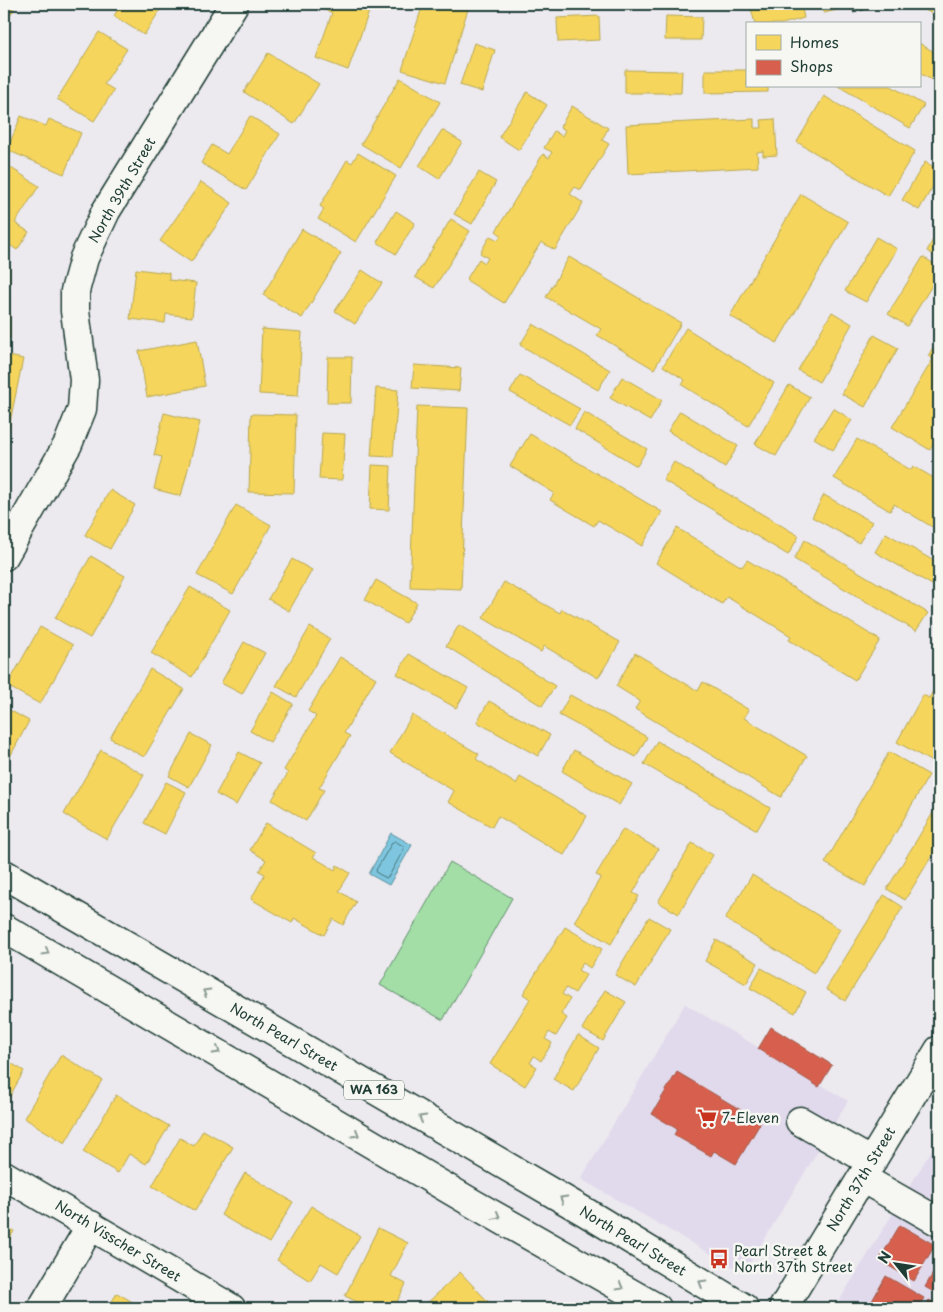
<svg xmlns="http://www.w3.org/2000/svg" width="943" height="1312" font-family="'Playpen Sans',sans-serif">
	<rect width="100%" height="100%" fill="#ece9ef"/>
	<filter id="ink" filterUnits="userSpaceOnUse"><feTurbulence type="fractalNoise" baseFrequency=".02" numOctaves="2"/><feDisplacementMap in="SourceGraphic" scale="10" xChannelSelector="R" yChannelSelector="G"/><feConvolveMatrix kernelMatrix="1 2 1 2 8 2 1 2 1" color-interpolation-filters="sRGB"/></filter>
	<g filter="url(#ink)">
		<path fill="#e1d9ec" d="M 685,1004 L 848,1101 L 747,1268 L 737,1269 L 581,1179 Z
			M 939,1137 L 939,1308 L 835,1308 L 930,1153 Z"/>
		<path fill="#a2dea5" stroke="#608e6c" d="M 450,862 L 512,898 L 443,1020 L 380,985 Z"/>
		<path fill="#7ec6df" stroke="#588f9b" d="M 391,833 L 412,845 L 389,885 L 369,874 Z"/>
		<path fill="#f6d55c" stroke="#b6a750" d="M 4,4 L 14,9 L 4,24 Z
			M 121,4 L 164,4 L 144,35 L 114,16 Z
			M 321,4 L 364,4 L 371,6 L 348,70 L 316,58 L 332,13 L 319,8 Z
			M 423,4 L 450,4 L 468,9 L 445,83 L 402,70 Z
			M 767,4 L 801,4 L 804,18 L 782,24 L 755,24 L 751,8 Z
			M 821,4 L 862,4 L 824,13 Z
			M 915,4 L 939,4 L 939,18 Z
			M 599,16 L 600,40 L 558,42 L 557,18 Z
			M 666,16 L 702,17 L 701,40 L 665,40 Z
			M 99,32 L 127,49 L 104,84 L 114,90 L 94,121 L 57,99 Z
			M 474,43 L 495,50 L 482,92 L 460,85 Z
			M 919,43 L 939,55 L 939,81 L 938,83 L 919,73 Z
			M 268,53 L 319,84 L 294,124 L 244,92 Z
			M 625,70 L 682,71 L 681,93 L 625,93 Z
			M 705,70 L 747,70 L 747,86 L 768,86 L 768,92 L 705,93 Z
			M 400,78 L 440,102 L 401,168 L 361,144 Z
			M 838,86 L 891,86 L 924,105 L 910,128 Z
			M 527,92 L 547,105 L 519,150 L 499,137 Z
			M 824,96 L 915,151 L 888,196 L 797,142 Z
			M 572,106 L 608,128 L 602,140 L 609,144 L 581,190 L 575,187 L 570,194 L 583,203 L 555,250 L 541,242 L 504,303 L 466,280 L 479,259 L 485,263 L 488,258 L 480,253 L 490,236 L 498,240 L 501,235 L 496,231 L 543,154 L 549,158 L 552,152 L 544,148 L 554,131 L 562,136 L 565,130 L 560,127 Z
			M 21,116 L 46,126 L 49,119 L 81,133 L 64,174 L 7,150 Z
			M 250,116 L 280,134 L 246,190 L 201,163 L 212,145 L 227,154 Z
			M 754,119 L 754,128 L 762,128 L 761,120 L 775,119 L 777,155 L 763,156 L 763,151 L 757,152 L 758,167 L 628,174 L 626,125 Z
			M 442,130 L 462,142 L 439,179 L 419,166 Z
			M 358,153 L 396,176 L 356,242 L 318,219 L 324,209 L 320,206 L 347,160 L 352,163 Z
			M 925,162 L 939,170 L 939,176 L 919,210 L 902,200 Z
			M 8,166 L 39,186 L 15,223 L 29,232 L 17,250 L 4,241 L 4,173 Z
			M 479,172 L 496,182 L 472,224 L 454,214 Z
			M 201,182 L 232,203 L 191,262 L 160,241 Z
			M 801,194 L 848,222 L 777,343 L 730,316 Z
			M 396,211 L 415,223 L 396,254 L 377,242 Z
			M 451,219 L 470,231 L 434,288 L 415,277 Z
			M 939,228 L 939,258 L 927,251 Z
			M 302,229 L 341,253 L 302,318 L 263,295 Z
			M 876,237 L 897,249 L 866,302 L 845,291 Z
			M 569,257 L 681,323 L 654,369 L 597,335 L 601,329 L 546,297 Z
			M 923,257 L 939,267 L 939,274 L 907,326 L 888,314 Z
			M 4,265 L 9,265 L 10,338 L 4,338 Z
			M 136,269 L 169,273 L 169,280 L 196,283 L 192,317 L 166,314 L 165,323 L 130,319 Z
			M 362,270 L 382,283 L 355,324 L 335,311 Z
			M 832,312 L 852,324 L 819,382 L 798,370 Z
			M 533,324 L 610,370 L 598,390 L 520,345 Z
			M 686,328 L 774,383 L 748,426 L 682,385 L 685,380 L 663,366 Z
			M 262,329 L 302,332 L 298,396 L 259,394 Z
			M 874,335 L 898,348 L 865,407 L 842,394 Z
			M 939,337 L 939,434 L 930,450 L 892,427 L 933,359 L 928,356 Z
			M 197,340 L 205,386 L 147,397 L 139,351 Z
			M 4,355 L 23,359 L 8,432 L 4,431 Z
			M 328,357 L 352,357 L 351,403 L 327,403 Z
			M 414,365 L 461,368 L 459,391 L 412,388 Z
			M 520,375 L 580,409 L 570,425 L 510,392 Z
			M 622,377 L 662,400 L 650,421 L 610,398 Z
			M 789,385 L 810,397 L 776,456 L 755,444 Z
			M 376,388 L 398,390 L 393,457 L 371,456 Z
			M 417,406 L 468,408 L 461,589 L 410,587 Z
			M 833,408 L 852,420 L 833,450 L 814,438 Z
			M 680,411 L 738,446 L 725,467 L 668,431 Z
			M 584,412 L 647,449 L 637,466 L 575,429 Z
			M 164,413 L 200,422 L 181,496 L 154,489 L 162,457 L 154,455 Z
			M 251,414 L 296,415 L 294,493 L 249,492 Z
			M 322,433 L 345,434 L 342,480 L 319,479 Z
			M 530,434 L 662,512 L 642,546 L 598,520 L 594,526 L 550,500 L 554,493 L 510,466 Z
			M 857,439 L 911,470 L 913,466 L 939,481 L 939,531 L 894,504 L 890,511 L 834,478 Z
			M 674,462 L 799,536 L 788,555 L 663,480 Z
			M 372,465 L 391,466 L 389,510 L 370,509 Z
			M 110,490 L 135,505 L 110,549 L 85,535 Z
			M 824,495 L 872,522 L 859,543 L 812,517 Z
			M 236,505 L 271,525 L 233,594 L 197,575 Z
			M 677,528 L 742,567 L 747,560 L 880,640 L 855,680 L 789,640 L 791,636 L 727,597 L 722,604 L 656,563 Z
			M 886,533 L 939,564 L 939,577 L 934,586 L 875,552 Z
			M 805,540 L 928,613 L 916,631 L 794,559 Z
			M 91,556 L 125,576 L 90,638 L 55,618 Z
			M 292,559 L 312,570 L 289,611 L 268,599 Z
			M 376,580 L 417,603 L 405,623 L 365,600 Z
			M 504,582 L 560,613 L 562,609 L 620,642 L 598,678 L 544,646 L 541,652 L 483,618 Z
			M 190,587 L 230,610 L 192,677 L 151,653 Z
			M 459,625 L 555,686 L 542,706 L 446,646 Z
			M 40,627 L 73,645 L 40,704 L 7,686 Z
			M 310,627 L 330,639 L 296,697 L 276,686 Z
			M 244,642 L 265,653 L 242,694 L 221,683 Z
			M 635,653 L 698,691 L 703,682 L 749,710 L 744,718 L 807,756 L 781,797 L 635,709 L 640,701 L 616,686 Z
			M 409,654 L 468,688 L 456,708 L 397,674 Z
			M 340,657 L 376,678 L 344,733 L 350,736 L 319,788 L 324,790 L 306,821 L 272,800 L 288,773 L 284,770 L 316,716 L 308,711 Z
			M 150,669 L 184,689 L 144,757 L 110,738 Z
			M 939,681 L 939,750 L 932,762 L 897,742 L 923,695 L 929,698 Z
			M 273,692 L 293,704 L 270,742 L 250,731 Z
			M 570,695 L 647,737 L 636,757 L 559,715 Z
			M 489,701 L 550,735 L 538,756 L 477,722 Z
			M 4,707 L 29,721 L 4,768 Z
			M 412,715 L 479,754 L 476,759 L 516,784 L 520,777 L 587,816 L 564,855 L 498,816 L 492,827 L 448,802 L 454,791 L 390,753 Z
			M 191,734 L 212,745 L 189,787 L 169,776 Z
			M 657,741 L 770,808 L 757,830 L 644,764 Z
			M 101,750 L 144,775 L 107,839 L 64,814 Z
			M 574,750 L 632,784 L 619,805 L 562,771 Z
			M 239,752 L 260,763 L 236,805 L 216,794 Z
			M 889,752 L 929,775 L 865,886 L 825,863 Z
			M 166,782 L 186,792 L 165,834 L 144,823 Z
			M 939,803 L 939,844 L 905,900 L 887,889 Z
			M 266,823 L 316,853 L 313,857 L 335,870 L 337,865 L 350,873 L 339,891 L 356,902 L 343,925 L 333,919 L 324,935 L 294,918 L 292,923 L 251,899 L 265,874 L 259,871 L 266,860 L 250,850 Z
			M 623,829 L 658,849 L 633,893 L 639,896 L 611,944 L 574,922 L 601,877 L 596,875 Z
			M 692,843 L 713,855 L 679,914 L 658,902 Z
			M 752,875 L 840,929 L 814,973 L 725,919 Z
			M 884,895 L 903,907 L 845,1001 L 826,989 Z
			M 649,917 L 670,929 L 636,987 L 615,975 Z
			M 565,927 L 602,949 L 590,968 L 583,963 L 578,970 L 586,975 L 575,993 L 566,988 L 562,994 L 570,999 L 561,1014 L 567,1018 L 556,1036 L 549,1032 L 545,1039 L 552,1043 L 541,1061 L 534,1056 L 530,1063 L 537,1067 L 525,1086 L 490,1064 L 530,999 L 523,994 Z
			M 716,940 L 758,963 L 746,984 L 705,961 Z
			M 761,968 L 806,992 L 795,1013 L 750,988 Z
			M 605,990 L 626,1002 L 603,1041 L 582,1029 Z
			M 578,1035 L 599,1048 L 574,1091 L 553,1079 Z
			M 61,1055 L 102,1080 L 65,1143 L 24,1118 Z
			M 4,1059 L 24,1071 L 7,1101 L 4,1099 Z
			M 116,1095 L 169,1126 L 146,1164 L 129,1154 L 118,1173 L 83,1152 Z
			M 203,1130 L 233,1147 L 195,1211 L 152,1186 L 180,1138 L 194,1146 Z
			M 245,1173 L 293,1202 L 269,1243 L 221,1215 Z
			M 311,1206 L 360,1236 L 338,1273 L 321,1263 L 310,1281 L 277,1260 Z
			M 4,1225 L 14,1231 L 4,1248 Z
			M 378,1228 L 408,1243 L 391,1276 L 406,1284 L 394,1308 L 370,1308 L 345,1296 Z
			M 460,1272 L 494,1308 L 422,1308 Z
			M 117,1293 L 143,1308 L 108,1308 Z"/>
		<path fill="#d6604d" stroke="#9f5646" d="M 771,1027 L 832,1065 L 819,1087 L 758,1049 Z
			M 677,1072 L 761,1122 L 736,1164 L 714,1151 L 711,1156 L 674,1135 L 677,1129 L 652,1114 Z
			M 900,1225 L 935,1245 L 914,1281 L 879,1260 Z
			M 939,1263 L 939,1295 L 925,1287 Z
			M 886,1276 L 924,1298 L 918,1308 L 868,1308 Z
			M 929,1300 L 939,1306 L 939,1308 L 925,1308 Z"/>
		<g fill="none" stroke-linecap="round" stroke-linejoin="round">
			<path stroke="#457478" stroke-width="1" d="M 395,841 L 403,846 L 404,849 L 389,876 L 386,878 L 377,873 L 376,870 L 392,843 Z"/>
			<defs>
				<path id="minor" d="M 4,556 L 68,444 L 82,409 L 84,380 L 75,311 L 75,291 L 84,258 L 106,211 L 234,4
					M 800,1121 L 872,1162
					M 4,1175 L 231,1308
					M 862,1178 L 939,1222
					M 42,1308 L 91,1225
					M 783,1308 L 939,1050"/>
				<path id="major" d="M 4,874 L 587,1213 L 744,1308
					M 4,928 L 474,1204 L 657,1308"/>
			</defs>
			<use href="#minor" stroke="#1f3d34" stroke-width="31"/>
			<use href="#major" stroke="#1f3d34" stroke-width="31"/>
			<path stroke="#1f3d34" stroke-width="3" stroke-dasharray="4 4" stroke-linecap="butt" d="M 853,12 L 878,4"/>
			<use href="#minor" stroke="#f6f6f2" stroke-width="28"/>
			<use href="#major" stroke="#f6f6f2" stroke-width="28"/>
		</g>
		<defs><path id="oneway-chevron" d="M-2-3.5L2.5 0L-2 3.5" fill="none" stroke-width="1.6" stroke-linecap="round" stroke-linejoin="round" transform="scale(1.25)"/></defs>
		<g stroke="#8a9a93">
			<use href="#oneway-chevron" transform="translate(46 952) rotate(30)"/>
			<use href="#oneway-chevron" transform="translate(206 992) rotate(-150)"/>
			<use href="#oneway-chevron" transform="translate(217 1051) rotate(30)"/>
			<use href="#oneway-chevron" transform="translate(422 1118) rotate(-150)"/>
			<use href="#oneway-chevron" transform="translate(356 1134) rotate(31)"/>
			<use href="#oneway-chevron" transform="translate(563 1199) rotate(-150)"/>
			<use href="#oneway-chevron" transform="translate(497 1216) rotate(29)"/>
			<use href="#oneway-chevron" transform="translate(702 1283) rotate(-149)"/>
			<use href="#oneway-chevron" transform="translate(620 1287) rotate(30)"/>
		</g>
	</g>
	<defs>
		<symbol id="supermarket-bare" viewBox="-9 -9 18 18"><path d="M-6-5.5h2.5l.6 2H6L4.5 2H-2.5L-4.4-4H-6ZM-1.5 3.2a1.3 1.3 0 1 0 .1 0ZM3 3.2a1.3 1.3 0 1 0 .1 0Z" fill="#c8321e" stroke="#f6f6f2" stroke-width="2.5" paint-order="stroke"/></symbol>
		<symbol id="bus-bare" viewBox="-9 -9 18 18"><path d="M-5-6H5V4H4V6H2V4H-2V6H-4V4H-5ZM-3.5-4V0h7V-4ZM-3.5 1.2v1.5H-2V1.2ZM2 1.2v1.5H3.5V1.2Z" fill="#c8321e" stroke="#f6f6f2" stroke-width="2.5" paint-order="stroke"/></symbol>
	</defs>
	<g fill-rule="evenodd">
		<use href="#supermarket-bare" x="693" y="1104" width="28" height="28"/>
		<use href="#bus-bare" x="705" y="1245" width="28" height="28"/>
	</g>
	<g text-anchor="middle" stroke-width="5" stroke-linejoin="round" paint-order="stroke">
		<rect fill="#f6f6f2" stroke="#60746d" stroke-width="1" x="344" y="1080.5" width="60" height="19" rx="4"/>
		<g font-size="12" font-weight="bold" fill="#1f3d34">
			<text x="374" y="1094">WA 163</text>
		</g>
		<g font-size="14" fill="#1f3d34" stroke="#f6f6f2">
			<text transform="translate(122 190) rotate(-60)" y="5">North 39th Street</text>
			<text transform="translate(284 1037) rotate(30)" y="5">North Pearl Street</text>
			<text transform="translate(861 1179) rotate(-59)" y="5">North 37th Street</text>
			<text transform="translate(118 1241) rotate(31)" y="5">North Visscher Street</text>
			<text transform="translate(633 1241) rotate(31)" y="5">North Pearl Street</text>
		</g>
		<g font-size="14" fill="#1f3d34" stroke="#f6f6f2" text-anchor="start">
			<text x="722" y="1123">7-Eleven</text>
			<text x="734" y="1256">Pearl Street &amp;<tspan x="734" dy="16">North 37th Street</tspan></text>
		</g>
	</g>
	<rect width="943" height="1312" fill="none" stroke="#f6f6f2" stroke-width="20"/>
	<rect x="10" y="10" width="923" height="1292" fill="none" stroke="#1f3d34" stroke-width="2" filter="url(#ink)"/>
	<rect x="746" y="22" width="175" height="65" fill="#f6f6f2" stroke="#a0aca6"/>
	<rect x="756" y="35" width="25" height="15" fill="#f6d55c" stroke="#a0aca6"/>
	<text x="790" y="48" font-size="15" fill="#1f3d34">Homes</text>
	<rect x="756" y="60" width="25" height="15" fill="#d6604d" stroke="#a0aca6"/>
	<text x="790" y="72" font-size="15" fill="#1f3d34">Shops</text>
	<g transform="translate(896 1264) rotate(300)" stroke="#f6f6f2" stroke-width="4" paint-order="stroke">
	<path d="M0-4L9 19L0 12L-9 19Z" fill="#1f3d34"/>
	<text y="-8" font-size="14" font-weight="bold" text-anchor="middle" fill="#1f3d34">N</text>
	</g>
</svg>
